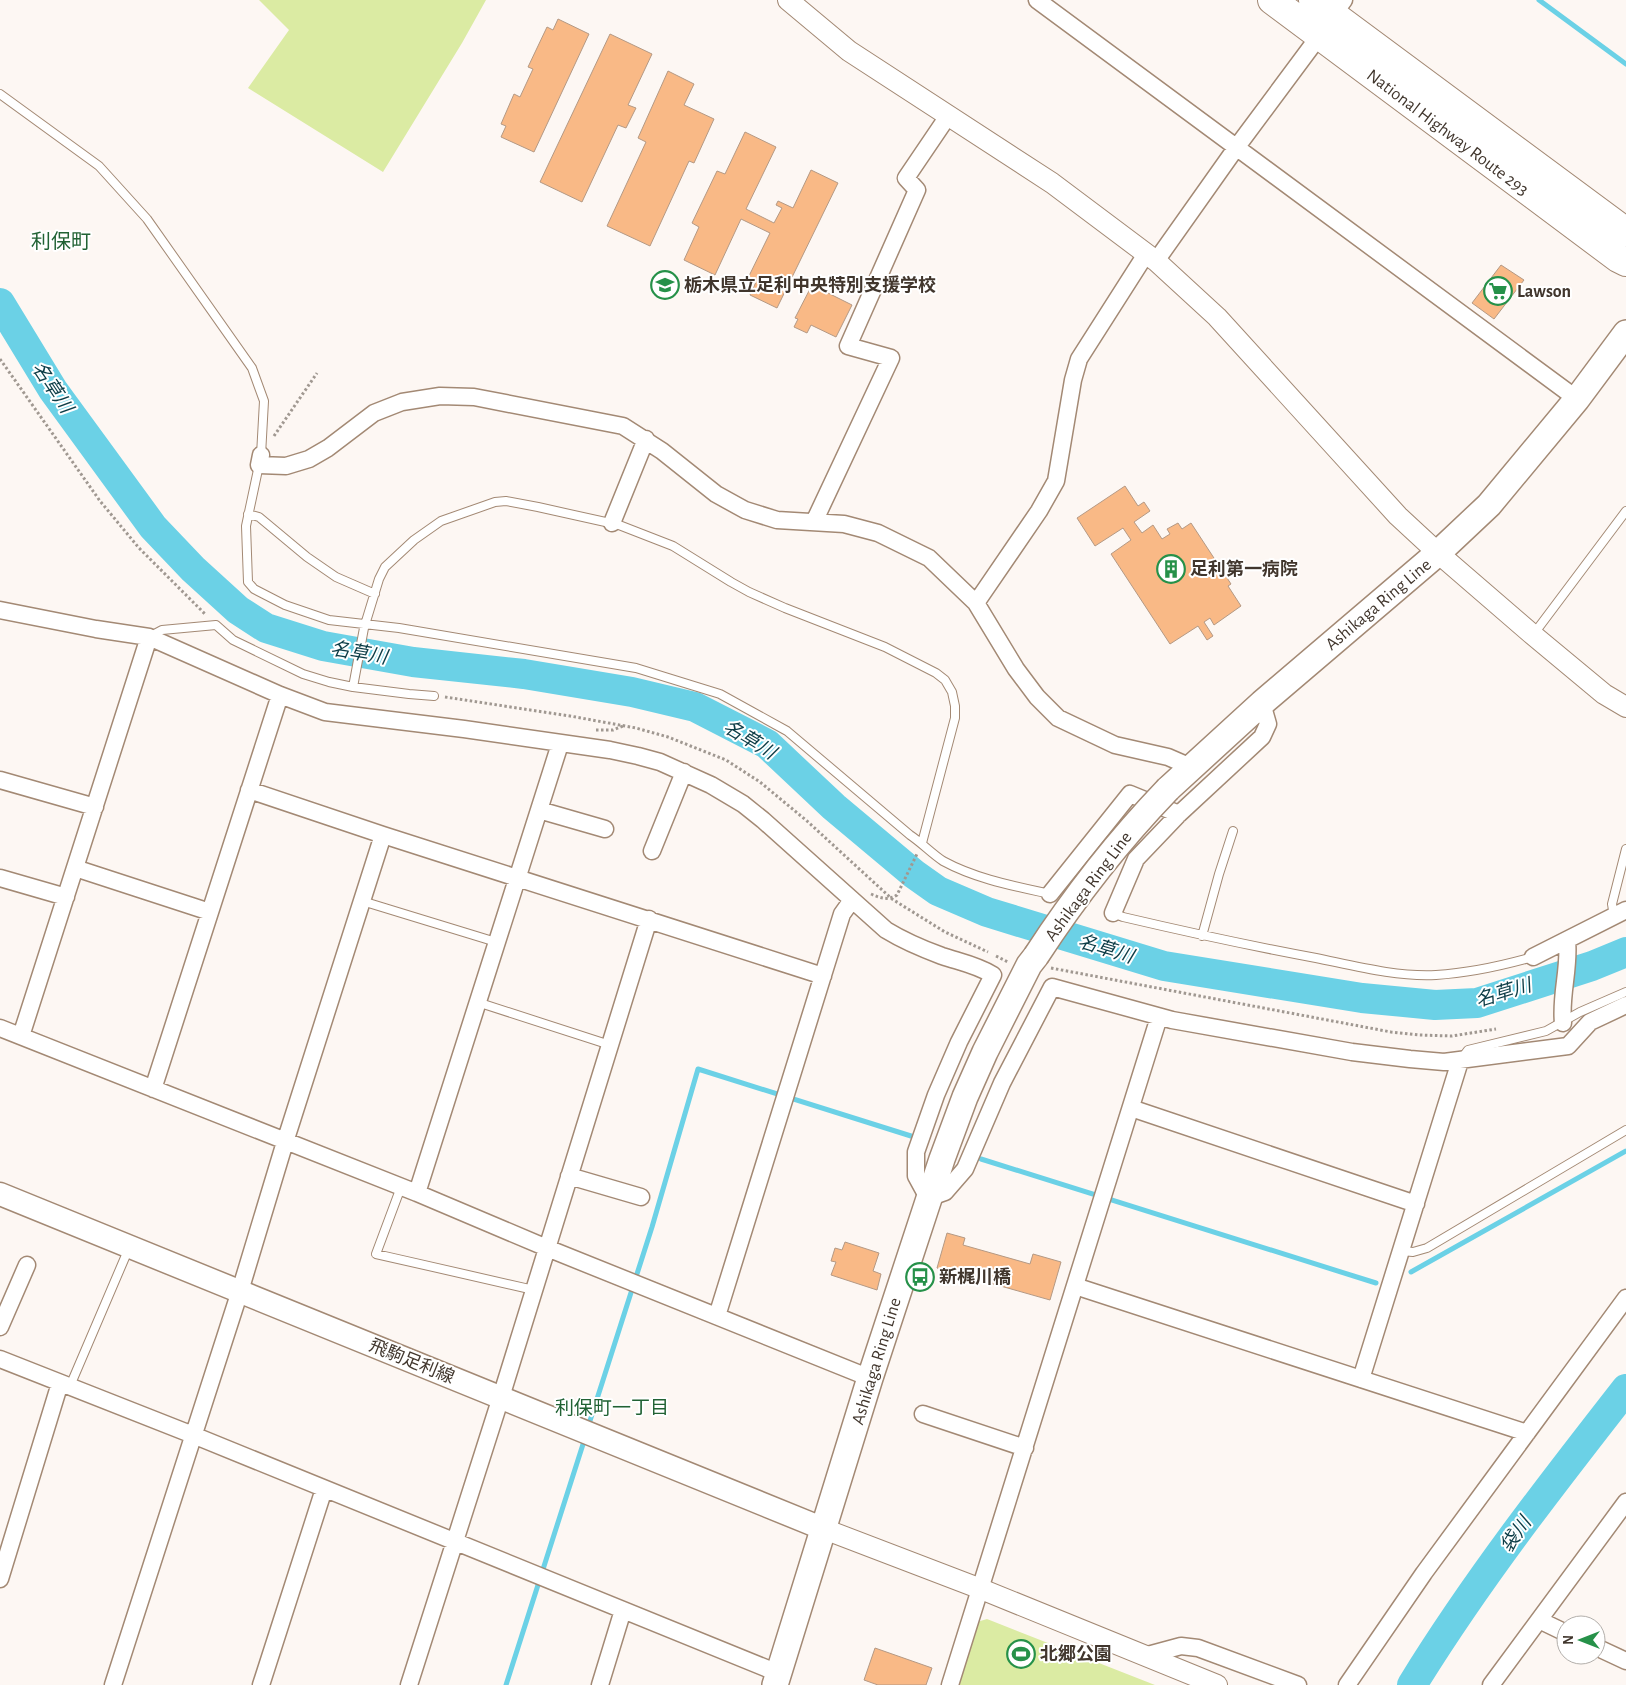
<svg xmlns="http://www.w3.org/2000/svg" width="1626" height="1685" font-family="'Alegreya Sans','Noto Sans JP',sans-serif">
	<rect width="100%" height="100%" fill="#fdf7f3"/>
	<path fill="#dbeba3" d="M 259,0 L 486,0 L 462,43 L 383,172 L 248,88 L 289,30 Z
		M 987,1619 L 1155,1685 L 957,1685 L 977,1622 Z"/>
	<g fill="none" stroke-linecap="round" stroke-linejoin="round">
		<path stroke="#6bd1e6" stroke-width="5" d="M 1539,0 L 1626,64
			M 981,1159 L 1376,1283
			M 1411,1272 L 1626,1151
			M 588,1427 L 652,1227 L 698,1069 L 911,1136
			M 506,1685 L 585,1438"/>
		<path stroke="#6bd1e6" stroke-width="30" d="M 0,303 L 53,390 L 153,527 L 193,569 L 238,610 L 266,628 L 323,646 L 413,662 L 524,674 L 632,692 L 695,707 L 767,744 L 834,807 L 914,874 L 938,891 L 987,912 L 1164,966 L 1362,998 L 1435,1005 L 1477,1003 L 1592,966 L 1626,952
			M 1412,1685 C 1476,1581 1551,1485 1626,1389"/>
	</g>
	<path fill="#f9b986" stroke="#b49984" d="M 558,19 L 589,34 L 534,152 L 501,137 L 506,126 L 501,124 L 514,94 L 520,97 L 533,69 L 528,67 L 547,27 L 553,30 Z
		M 610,34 L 652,54 L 628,105 L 636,108 L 626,128 L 618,125 L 582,202 L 540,182 Z
		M 668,71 L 694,84 L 684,105 L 714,119 L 694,163 L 689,161 L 650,246 L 607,226 L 646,142 L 638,138 Z
		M 745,132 L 776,147 L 746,209 L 774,223 L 782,208 L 776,205 L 778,201 L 793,208 L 811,170 L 838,183 L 777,308 L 750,295 L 756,282 L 748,278 L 770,233 L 741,219 L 715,275 L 684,260 L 699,227 L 692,223 L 717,171 L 725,174 Z
		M 1501,265 L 1524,280 L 1494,319 L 1472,303 Z
		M 812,285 L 852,305 L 836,337 L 811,325 L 807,333 L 794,327 L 798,319 L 795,318 Z
		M 1125,486 L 1138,506 L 1144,502 L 1150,511 L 1134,522 L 1142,533 L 1153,525 L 1162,539 L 1170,534 L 1167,529 L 1178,523 L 1182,529 L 1191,523 L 1231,584 L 1228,586 L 1241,606 L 1214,625 L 1210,618 L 1204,622 L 1213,636 L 1207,640 L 1198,626 L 1170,644 L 1111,554 L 1131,540 L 1123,528 L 1095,546 L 1077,518 Z
		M 947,1233 L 965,1238 L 963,1245 L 1030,1264 L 1033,1254 L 1061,1262 L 1050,1300 L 937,1268 Z
		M 845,1242 L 879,1253 L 873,1271 L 881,1274 L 877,1290 L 831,1275 L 836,1262 L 831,1261 L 835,1248 L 842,1250 Z
		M 875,1648 L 932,1668 L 926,1685 L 878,1685 L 864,1680 Z"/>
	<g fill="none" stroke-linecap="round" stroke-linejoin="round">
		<defs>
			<path id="service" d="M 0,94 L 99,166 L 147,219 L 252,368 L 264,401 L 261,455
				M 259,465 L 246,526 L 248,582 L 254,589 L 285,605 L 329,620 L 399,628 L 636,668 L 720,694 L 787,731 L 910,835 C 922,843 931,853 943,861 C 976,879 1014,886 1050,894
				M 248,514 L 259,517 L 307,557 L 336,577 L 375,594
				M 1533,635 L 1626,511
				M 149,637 L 162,630 L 216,625 L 233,640 L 303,674 L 329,682 L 353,687 L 409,694 L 434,696
				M 353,687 L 364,628 L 379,579 L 385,567 L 414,540 L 441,521 L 495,502 L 506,501 L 538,507 L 619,525 L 673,546 L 731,582 L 749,592 L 785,608 L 885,647 L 936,673 L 945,680 L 952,692 L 955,706 L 955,718 L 922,843
				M 362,901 L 496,942
				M 1113,913 L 1123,917 C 1187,932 1251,946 1316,958 C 1355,966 1396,977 1436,975 C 1469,973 1501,966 1533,957
				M 1614,916 L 1612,904 L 1626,849
				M 1202,936 L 1219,874 L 1233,831
				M 477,1002 L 610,1045
				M 1462,1058 L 1468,1050 L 1546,1031 L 1580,1012 L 1626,992
				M 401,1187 L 376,1254 L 534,1290
				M 1401,1251 L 1413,1252 L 1427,1248 L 1626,1130
				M 70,1386 L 129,1248"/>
			<path id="minor" d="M 1037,0 L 1577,399
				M 1333,15 L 1344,0
				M 1156,261 L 1236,148 L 1320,35
				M 261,455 L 259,465 L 286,466 L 309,459 L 328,448 L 374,413 L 402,402 L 440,396 L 474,397 L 623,426 L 662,451 L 716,494 L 745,510 L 777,520 L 844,524 L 878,533 L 929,558 L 976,603 L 1016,669 L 1037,697 L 1058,718 L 1115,745 L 1168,757 L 1191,767
				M 814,522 L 891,358 L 848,346 L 917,190 L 906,178 L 948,116
				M 612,523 L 646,439
				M 976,603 L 1039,511 L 1056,481 L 1073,380 L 1079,359 L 1146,254
				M 0,610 L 96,629 L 149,637 L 280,695 L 325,712 L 464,729 L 610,750 L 638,756 L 660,762 L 711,785 L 743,804 L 763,820 L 886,930 C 904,941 923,949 942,956 C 960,962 977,965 993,975 L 959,1042 L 936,1095 L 916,1152 L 916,1176 L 928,1198 L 945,1192 L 965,1169 L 1002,1083 L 1052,987 L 1172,1020 L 1352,1052 L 1410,1059 L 1444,1062 L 1568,1046 L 1590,1022 L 1626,1005
				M 0,780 L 95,807
				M 249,790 L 383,835 L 823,976
				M 539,810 L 605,829
				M 652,851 L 684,772
				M 75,868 L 210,912
				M 0,878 L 66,897
				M 1050,894 L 1130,794 L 1179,814
				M 1113,913 L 1136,859 L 1179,814 L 1262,737 L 1268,724 L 1262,703
				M 1533,957 L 1626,910
				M 1563,1023 C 1560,995 1570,968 1567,940
				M 0,1028 L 417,1193 L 547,1248 L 870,1378
				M 21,1036 L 149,637
				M 153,1089 L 280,695
				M 1131,1108 L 1416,1204
				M 569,1176 L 641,1197
				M 417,1193 L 560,744
				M 1075,1286 L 1527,1433
				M 717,1316 L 842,914 L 852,900
				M 0,1327 L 27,1265
				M 0,1359 L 193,1435 L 778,1673
				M 1361,1379 L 1460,1061
				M 923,1414 L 1025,1448
				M 0,1579 L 60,1383
				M 1539,1620 L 1566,1633
				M 1596,1647 L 1626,1661
				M 1144,1656 L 1181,1646 L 1198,1648 L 1298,1685
				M 113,1685 L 240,1291 L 285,1142 L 383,835
				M 261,1685 L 324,1489
				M 409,1685 L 501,1397 L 649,919
				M 600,1685 L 623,1610
				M 950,1685 L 1159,1017
				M 1347,1685 L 1424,1573 L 1626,1298
				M 1491,1685 L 1626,1502"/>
			<path id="tertiary" d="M 788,0 L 849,51 L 1052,183 L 1156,261 L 1217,317 L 1398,516 L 1438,553 L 1533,635 L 1604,694 L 1626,707
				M 824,1529 L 981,1589 L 1217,1685"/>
			<path id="secondary" d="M 0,1194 L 824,1529"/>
			<path id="primary" d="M 1168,789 L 1262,703 L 1438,553 L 1489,505 L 1577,399 L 1626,333
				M 775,1685 L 870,1378 L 942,1159 L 965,1097 L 985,1052 L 1029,965 L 1036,956"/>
			<path id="trunk" d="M 1272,0 L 1618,258 L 1626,262
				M 1313,0 L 1626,232"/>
		</defs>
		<use href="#service" stroke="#a38974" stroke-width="10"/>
		<use href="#minor" stroke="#a38974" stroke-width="19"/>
		<use href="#tertiary" stroke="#a38974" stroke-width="22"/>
		<use href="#secondary" stroke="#a38974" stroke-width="25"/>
		<use href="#primary" stroke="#a38974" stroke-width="28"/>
		<use href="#trunk" stroke="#a38974" stroke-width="30"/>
		<path stroke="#a09891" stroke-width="3" stroke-dasharray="2.5 2.5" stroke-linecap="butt" d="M 0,359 L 100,501 L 139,548 L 205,614
			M 274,436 L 317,373
			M 445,697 L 570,716 L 636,728 L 668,737 L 726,760 L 760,782 L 807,821 L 892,899 L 945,932 L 988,952
			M 596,730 L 613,730 L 623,726
			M 871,894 C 880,898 888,901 897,895 L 917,854
			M 996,956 L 1008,962
			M 1051,968 L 1391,1032 L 1419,1035 L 1452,1036 L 1496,1029"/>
		<use href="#service" stroke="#fff" stroke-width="8"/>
		<use href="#minor" stroke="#fff" stroke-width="16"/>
		<use href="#tertiary" stroke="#fff" stroke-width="20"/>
		<use href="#secondary" stroke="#fff" stroke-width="22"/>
		<use href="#primary" stroke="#fff" stroke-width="25"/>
		<use href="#trunk" stroke="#fff" stroke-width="28"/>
		<defs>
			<path id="primary-bridge" d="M 1036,956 C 1075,896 1118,841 1168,789"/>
		</defs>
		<use href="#primary-bridge" stroke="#a38974" stroke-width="28" stroke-linecap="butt"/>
		<use href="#primary-bridge" stroke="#fff" stroke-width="25"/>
	</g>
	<defs>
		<symbol id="school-ring" viewBox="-11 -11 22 22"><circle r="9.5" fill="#fff" stroke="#269149" stroke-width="1.5"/><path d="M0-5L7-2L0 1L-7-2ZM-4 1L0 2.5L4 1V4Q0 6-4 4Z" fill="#269149"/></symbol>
		<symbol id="supermarket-ring" viewBox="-11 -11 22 22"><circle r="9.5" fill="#fff" stroke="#269149" stroke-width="1.5"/><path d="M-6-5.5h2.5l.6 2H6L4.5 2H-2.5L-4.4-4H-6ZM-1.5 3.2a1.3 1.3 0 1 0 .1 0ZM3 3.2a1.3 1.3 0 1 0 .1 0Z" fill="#269149"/></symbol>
		<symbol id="building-ring" viewBox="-11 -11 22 22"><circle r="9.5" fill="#fff" stroke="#269149" stroke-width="1.5"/><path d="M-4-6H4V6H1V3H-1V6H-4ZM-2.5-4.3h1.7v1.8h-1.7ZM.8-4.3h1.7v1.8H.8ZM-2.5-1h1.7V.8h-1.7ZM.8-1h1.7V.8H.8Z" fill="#269149"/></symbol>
		<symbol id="bus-ring" viewBox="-11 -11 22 22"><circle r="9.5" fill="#fff" stroke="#269149" stroke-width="1.5"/><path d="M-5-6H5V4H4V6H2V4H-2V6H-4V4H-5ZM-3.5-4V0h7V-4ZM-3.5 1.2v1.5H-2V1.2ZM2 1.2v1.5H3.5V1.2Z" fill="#269149"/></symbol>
		<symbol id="stadium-ring" viewBox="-11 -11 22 22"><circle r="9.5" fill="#fff" stroke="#269149" stroke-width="1.5"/><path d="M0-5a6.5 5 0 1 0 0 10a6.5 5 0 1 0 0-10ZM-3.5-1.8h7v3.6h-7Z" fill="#269149"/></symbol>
	</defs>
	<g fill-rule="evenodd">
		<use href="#school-ring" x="649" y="269" width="32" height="32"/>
		<use href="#supermarket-ring" x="1482" y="275" width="32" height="32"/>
		<use href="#building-ring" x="1155" y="553" width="32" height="32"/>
		<use href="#bus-ring" x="904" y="1261" width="32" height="32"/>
		<use href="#stadium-ring" x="1005" y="1638" width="32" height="32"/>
	</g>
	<g text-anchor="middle" stroke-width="4" stroke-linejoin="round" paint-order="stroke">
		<g font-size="18" fill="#41362d" stroke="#fff">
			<text transform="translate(1448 132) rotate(37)" y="6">National Highway Route 293</text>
			<text transform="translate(1378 604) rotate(-40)" y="6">Ashikaga Ring Line</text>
			<text transform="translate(1088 886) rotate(-53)" y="6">Ashikaga Ring Line</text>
			<text transform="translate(412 1361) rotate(22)" y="6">飛駒足利線</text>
			<text transform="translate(876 1361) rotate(-73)" y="6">Ashikaga Ring Line</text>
		</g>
		<g font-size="18" font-weight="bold" fill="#41362d" stroke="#fff" text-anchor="start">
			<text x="684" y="291">栃木県立足利中央特別支援学校</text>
			<text x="1517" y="297">Lawson</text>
			<text x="1190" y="575">足利第一病院</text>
			<text x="939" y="1283">新梶川橋</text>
			<text x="1040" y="1660">北郷公園</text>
		</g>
		<g font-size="19" font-style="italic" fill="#0c3c46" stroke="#fff">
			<text transform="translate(53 387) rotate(56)" y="7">名草川</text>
			<text transform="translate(359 652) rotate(10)" y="7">名草川</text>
			<text transform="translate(750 739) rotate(31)" y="7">名草川</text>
			<text transform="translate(1106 948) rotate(17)" y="7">名草川</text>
			<text transform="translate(1503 992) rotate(-17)" y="7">名草川</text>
			<text transform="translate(1515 1534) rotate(-55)" y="7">袋川</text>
		</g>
		<g font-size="19" fill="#216234" stroke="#fff">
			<text x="612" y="1414">利保町一丁目</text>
		</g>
		<g font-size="20" fill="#216234" stroke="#fff">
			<text x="61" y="248">利保町</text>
		</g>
	</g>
	<g transform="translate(1581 1640) rotate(270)"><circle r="24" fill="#ffffff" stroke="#b3afab"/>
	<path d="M0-4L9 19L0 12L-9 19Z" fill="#269149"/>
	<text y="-8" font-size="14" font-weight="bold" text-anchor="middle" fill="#41362d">N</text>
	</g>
</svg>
